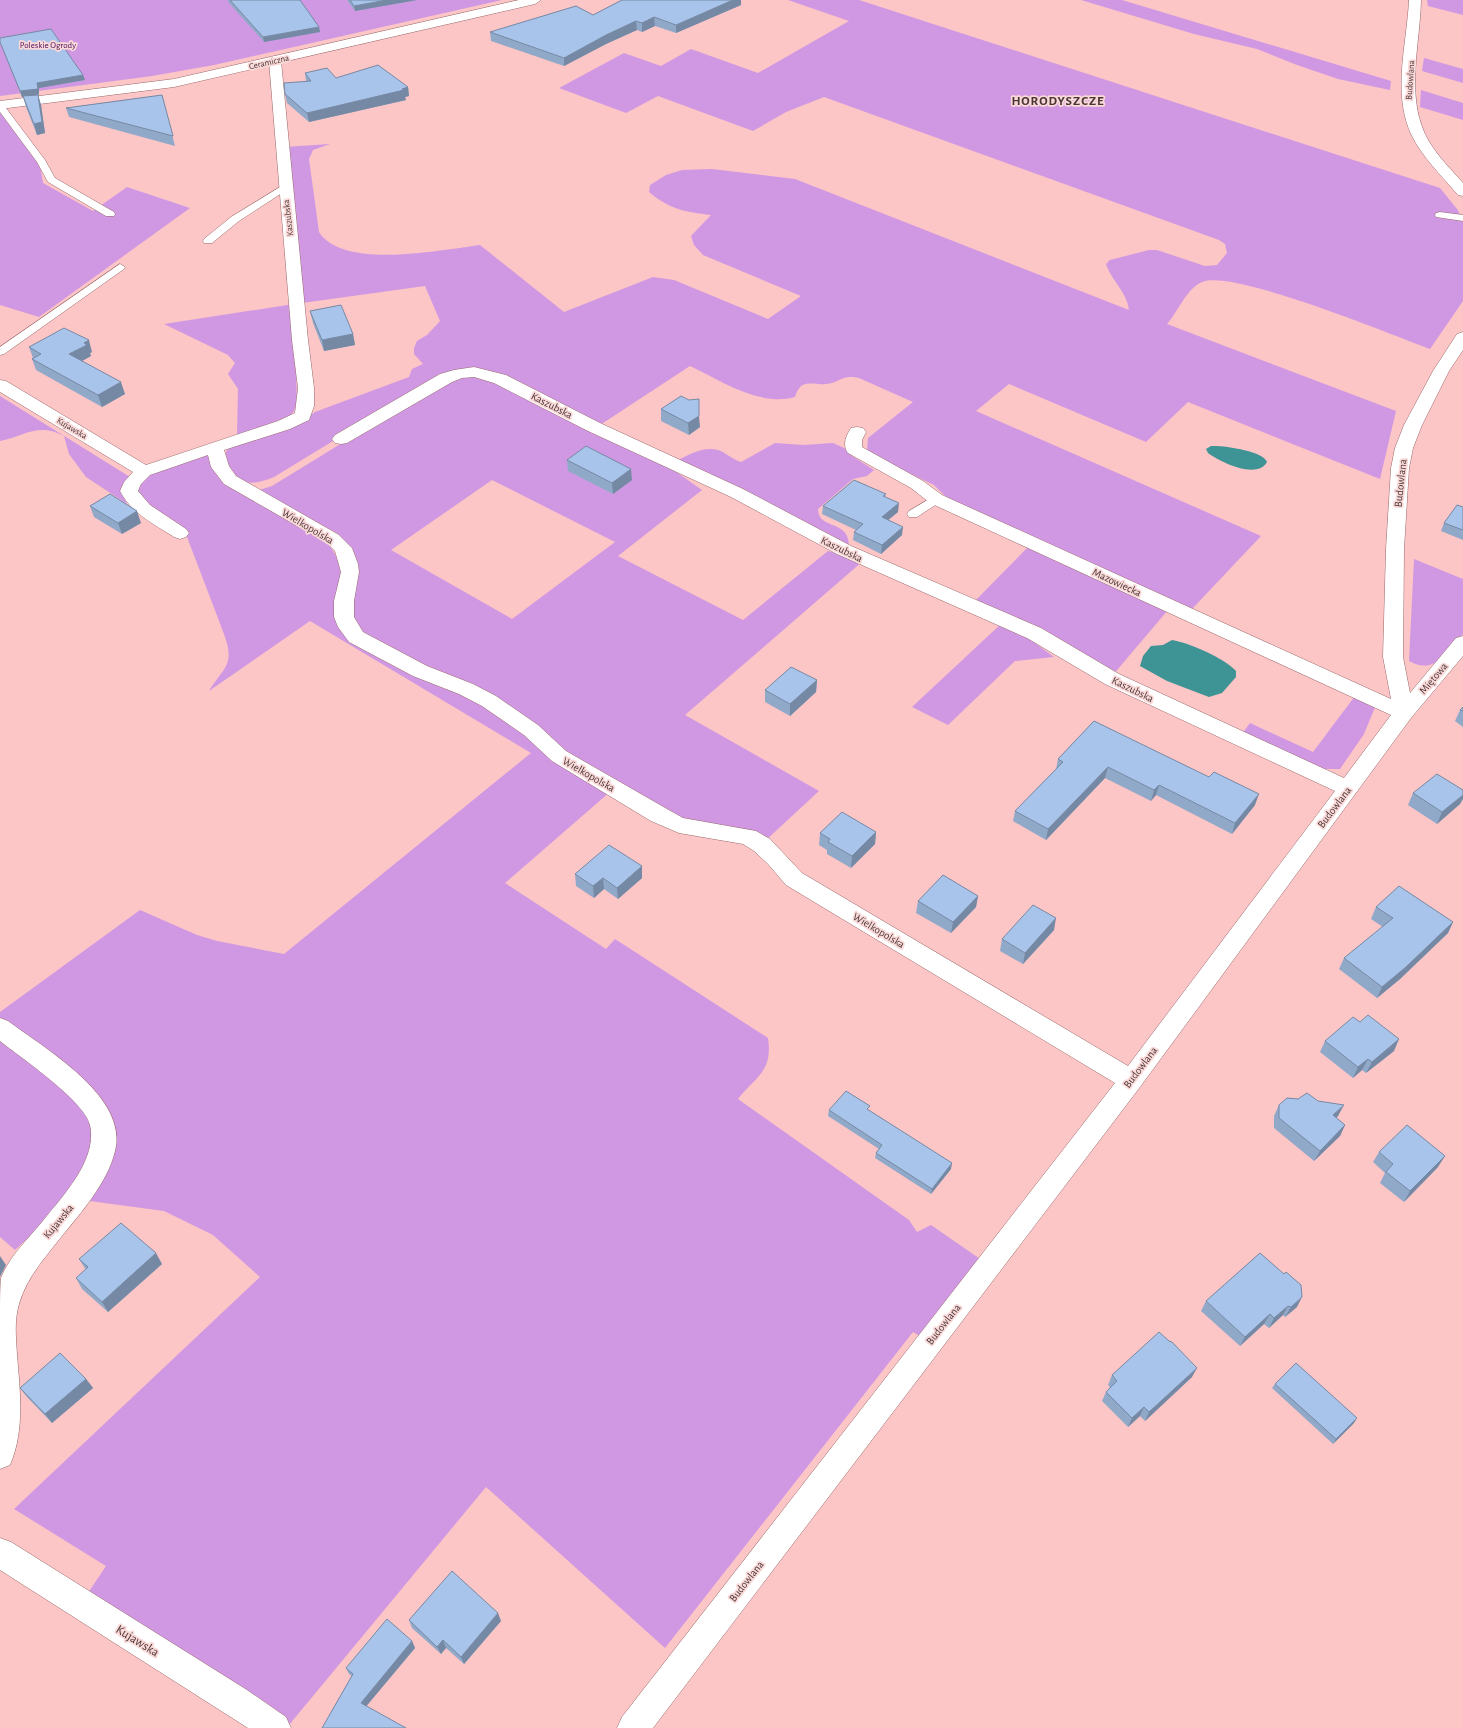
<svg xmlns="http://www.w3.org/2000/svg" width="1463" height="1728" font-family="'Alegreya Sans',sans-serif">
	<rect width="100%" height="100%" fill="#fcc5c6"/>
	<path fill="#d098e3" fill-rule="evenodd" d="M 0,0 L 502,0 L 214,65 L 152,76 L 0,96 Z
		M 788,0 L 859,0 L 1440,188 L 1457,209 L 1463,220 L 1463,301 L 1430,349 C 1392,335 1233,269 1202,282 C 1186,289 1178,312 1167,324 L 1396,411 L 1380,479 L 1188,402 L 1146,442 L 1009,384 L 976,411 L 1261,536 L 1192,609 L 947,498 L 934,485 L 877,458 L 867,451 L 868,438 L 913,402 L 859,378 C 841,374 840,383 826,384 C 818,385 808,381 801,386 C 798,389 796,393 795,397 C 759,407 722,381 690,366 L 600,425 L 497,374 C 474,366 460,369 438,377 L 274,477 C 247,488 235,484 224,457 L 227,450 L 236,445 L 309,416 L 315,412 L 409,377 L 412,369 L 423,364 L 414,354 L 414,348 L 417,341 L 427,335 L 440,321 L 425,286 L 302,303 L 284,147 L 330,144 L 313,150 L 309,159 L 319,232 C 343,270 441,250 480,245 L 564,312 L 653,277 L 674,280 L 768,319 L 801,296 L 703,255 L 694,245 L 691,236 L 711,215 C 685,212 669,209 649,192 L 650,185 L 666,175 L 682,170 L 712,169 L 795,179 L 1129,310 C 1127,292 1111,280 1106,264 L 1110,260 L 1149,250 L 1157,250 L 1205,266 L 1217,265 L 1227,253 L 1225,244 L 1219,240 L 824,97 L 786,112 L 753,131 L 658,96 L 626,113 L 559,88 L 624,53 L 661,66 L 691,49 L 758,73 L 849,21 Z
		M 1081,0 L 1122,0 L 1391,81 L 1390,90 L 1338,79 L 1297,65 L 1257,49 L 1194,34 Z
		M 1427,0 L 1463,0 L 1463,15 L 1428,6 Z
		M 1424,58 L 1463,69 L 1463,83 L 1422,71 Z
		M 1421,90 L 1463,103 L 1463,120 L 1420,107 Z
		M 0,111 L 40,165 L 43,183 L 93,211 L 127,187 L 190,208 L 39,317 L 0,305 Z
		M 294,304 L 297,402 L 294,411 L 289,417 L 237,435 L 238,389 L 228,374 L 235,363 L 228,355 L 164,324 Z
		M 461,376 L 483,376 L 672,469 L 702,490 L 618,556 L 743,620 L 828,551 L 863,561 L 685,715 L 819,791 L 765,841 L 685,821 L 379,646 L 351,623 L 345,542 L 337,533 L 256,491 L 272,486 L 438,384 ZM 492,480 L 615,542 L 512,619 L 391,550 Z
		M 0,396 L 130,477 L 122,491 L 127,504 L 86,477 L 69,454 L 64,436 C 38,422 25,436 0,441 Z
		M 775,443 L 803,445 L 833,443 L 844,448 L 852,456 L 874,470 L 867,476 L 853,479 L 818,509 C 818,530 848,519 849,545 L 678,460 C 690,454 704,446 718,450 C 725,452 732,459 741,462 Z
		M 207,452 L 212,469 L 228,485 L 325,540 C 348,566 342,590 339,622 L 465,694 L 611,791 L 505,883 L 606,949 L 615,939 L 768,1038 C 773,1072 756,1076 738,1099 L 909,1220 L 917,1232 L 931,1225 L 983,1261 L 923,1338 L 913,1332 L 665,1648 L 486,1487 L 289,1725 L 88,1593 L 106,1566 L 14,1509 L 260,1277 L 213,1235 L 164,1211 L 82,1200 L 113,1133 L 0,1022 L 0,1012 L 140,910 L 197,935 L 217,941 L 284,954 L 531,753 L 310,621 L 209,691 C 225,666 235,665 224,634 L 187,537 L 181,529 L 146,505 L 135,487 L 152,472 Z
		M 1028,547 L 1168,610 L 1112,676 L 1003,612 L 976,600 Z
		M 1414,559 L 1463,579 L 1463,634 C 1448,651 1435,676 1409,661 Z
		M 1002,623 L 1027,637 L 1054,657 L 1015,661 L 948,725 L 912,707 Z
		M 1355,696 L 1376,705 L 1364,734 L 1340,769 L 1321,769 L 1241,735 L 1250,723 L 1313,752 Z
		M 0,1041 L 57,1083 L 85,1109 L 94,1127 L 86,1171 L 51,1217 L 15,1250 L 0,1237 Z"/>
	<path fill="#3e9395" d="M 1211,446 C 1222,445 1264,451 1267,462 C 1257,480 1220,462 1208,453 L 1206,449 Z
		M 1172,640 C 1190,643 1224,658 1236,671 L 1236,677 L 1222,693 L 1209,697 L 1167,681 L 1140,666 L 1143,656 L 1151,646 L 1163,645 Z"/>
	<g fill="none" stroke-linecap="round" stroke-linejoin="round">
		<defs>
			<path id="lane" d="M 0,103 L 3,104 L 45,160 L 55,178 L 114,212 L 115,214 L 114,216 L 106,216 L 48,182 L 37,162 L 0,112 Z
				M 285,184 L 288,185 L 290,187 L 288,189 L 239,221 L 212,243 L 204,243 L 203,241 L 204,239 L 231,217 Z
				M 1440,212 L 1463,215 L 1463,221 L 1436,217 L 1435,215 L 1436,213 Z
				M 120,264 L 125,267 L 124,269 L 4,354 L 0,355 L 0,347 Z
				M 936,495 L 942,499 L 940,502 L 917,517 L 909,517 L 907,514 L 909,511 Z"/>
			<path id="street" d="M 1409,0 L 1421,0 C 1420,44 1406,93 1425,134 C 1434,153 1450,168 1463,183 L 1463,196 L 1458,195 C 1442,176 1422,157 1411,134 C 1392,92 1407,44 1409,0 Z
				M 275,57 L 281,61 L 308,340 L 314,388 L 314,406 L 309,420 L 290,429 L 224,450 L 229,466 L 236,476 L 339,535 L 352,548 L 358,564 L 359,572 L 354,601 L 354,617 L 363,632 L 427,666 L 473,684 L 496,696 L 538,725 L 566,751 L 667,809 L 683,818 L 756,831 L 770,839 L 802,873 L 1128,1066 L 1335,791 L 1105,684 L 1027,638 L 837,554 L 731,497 L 588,431 L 494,383 L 474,377 L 462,378 L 452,382 L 347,443 L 341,444 L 335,443 L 332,439 L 335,435 L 440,374 L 454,370 L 474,367 L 506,375 L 600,423 L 743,489 L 851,546 L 1041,628 L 1119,674 L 1344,778 L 1391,715 L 930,503 L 911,488 L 848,453 C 842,444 846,436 851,428 L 857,427 L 863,428 L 866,432 L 862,440 L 862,447 L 923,481 L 942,495 L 1391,699 L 1383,657 L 1386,549 L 1391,468 L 1395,448 L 1404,425 L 1433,371 L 1457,334 L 1463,332 L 1463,350 L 1449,371 L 1422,425 L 1413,448 L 1409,468 L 1404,549 L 1403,657 L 1410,693 L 1456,638 L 1463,636 L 1463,656 L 1411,718 L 1140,1087 L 653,1728 L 617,1728 L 622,1717 L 1115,1083 L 786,885 L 768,864 L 754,851 L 743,844 L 679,833 L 651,821 L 552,761 L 524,735 L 482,706 L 459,694 L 413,676 L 349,642 L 338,627 L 334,617 L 334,601 L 341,572 L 335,551 L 327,543 L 224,484 L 211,467 L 208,455 L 150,475 L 141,484 L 138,491 L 150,505 L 186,529 L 189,533 L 186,537 L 180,539 L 174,537 C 154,524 131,513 120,491 L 124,482 L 133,472 L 0,392 L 0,380 L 6,381 L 146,465 L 278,421 L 295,413 L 298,388 L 292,340 L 269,61 Z
				M 0,1018 L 8,1021 C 44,1048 124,1094 116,1146 C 111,1177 85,1208 66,1231 C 48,1254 27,1276 19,1304 C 14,1321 16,1337 17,1355 C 20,1391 25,1430 10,1465 L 0,1469 C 0,1420 0,1370 0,1321 C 0,1310 0,1287 1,1278 C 9,1257 28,1239 42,1222 C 62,1197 98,1160 90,1125 C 85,1101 20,1057 0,1041 Z
				M 0,1538 L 11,1542 L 247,1690 L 286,1717 L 291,1728 L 248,1728 L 0,1570 Z"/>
			<path id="secondary" d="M 519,0 L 541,0 L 535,4 L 174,87 L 0,109 L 0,101 L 174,79 Z"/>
		</defs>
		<use href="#lane" stroke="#99696a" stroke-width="1"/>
		<use href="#street" stroke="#99696a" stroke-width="1"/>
		<use href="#secondary" stroke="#99696a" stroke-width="1"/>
		<use href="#lane" fill="#fff" fill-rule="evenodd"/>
		<use href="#street" fill="#fff" fill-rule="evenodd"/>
		<use href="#secondary" fill="#fff" fill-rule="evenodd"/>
	</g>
	<path fill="#91a9c9" d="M 228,0 L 300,0 L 319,27 L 320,32 L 264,42 L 229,3 Z
		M 347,0 L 417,0 L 355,11 Z
		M 622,0 L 741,0 L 741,5 L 676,33 L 655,26 L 642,32 L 637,30 L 606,44 L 564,66 L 491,41 L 490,32 L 593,15 Z
		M 0,38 L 83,75 L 85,80 L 39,88 L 39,94 L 38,95 L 41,105 L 45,133 L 37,135 L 26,107 L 23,97 L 22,97 L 0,43 Z
		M 305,73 L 336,78 L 408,87 L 409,96 L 405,97 L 406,100 L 309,122 L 287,103 L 285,94 L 306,81 Z
		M 162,95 L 175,146 L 69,117 L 66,108 Z
		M 310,311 L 353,334 L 355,345 L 324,351 L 313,323 Z
		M 29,347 L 92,352 L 90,353 L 91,356 L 82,361 L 125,394 L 102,407 L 36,370 L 32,359 L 33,358 Z
		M 661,409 L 700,427 L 689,435 L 661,421 Z
		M 567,460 L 632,480 L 613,494 L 568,471 Z
		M 886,494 L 885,497 L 898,512 L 888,520 L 902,535 L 881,554 L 853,540 L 854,532 L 856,530 L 822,514 L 823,506 Z
		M 90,506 L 141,523 L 122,534 L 94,517 Z
		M 1463,507 L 1463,540 L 1441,531 L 1444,523 Z
		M 817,680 L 816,692 L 790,716 L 765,702 L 765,690 Z
		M 1463,707 L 1463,727 L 1455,721 L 1460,710 Z
		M 1094,721 L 1255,805 L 1232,834 L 1156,795 L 1151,801 L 1105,778 L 1046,840 L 1013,821 L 1015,811 L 1056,769 L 1058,759 Z
		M 1413,793 L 1460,804 L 1437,824 L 1408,805 Z
		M 876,832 L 875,844 L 851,868 L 827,854 L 827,850 L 819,845 L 820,833 Z
		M 575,874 L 642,878 L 618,899 L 604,889 L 594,898 L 576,886 Z
		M 978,896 L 976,907 L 951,933 L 916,913 L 918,901 Z
		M 1376,907 L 1453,922 L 1448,933 L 1400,979 L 1377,998 L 1339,969 L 1344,958 L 1383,927 L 1371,919 Z
		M 1054,930 L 1023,964 L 1000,951 L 1002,939 Z
		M 1325,1041 L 1394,1051 L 1366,1073 L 1362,1070 L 1353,1078 L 1320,1052 Z
		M 1279,1105 L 1338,1116 L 1336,1118 L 1345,1125 L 1340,1136 L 1314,1161 L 1274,1128 L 1274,1116 Z
		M 829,1110 L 869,1111 L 951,1169 L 931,1194 L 875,1158 L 876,1153 L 879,1149 L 828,1116 Z
		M 1379,1152 L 1438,1167 L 1404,1202 L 1380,1183 L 1385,1173 L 1373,1162 Z
		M 1260,1253 L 1297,1307 L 1285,1317 L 1283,1315 L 1269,1328 L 1264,1324 L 1240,1346 L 1201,1311 L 1206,1301 Z
		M 79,1259 L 162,1264 L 108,1312 L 82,1289 L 76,1278 L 86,1270 Z
		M 1112,1375 L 1192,1377 L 1145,1421 L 1140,1416 L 1128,1427 L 1102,1401 L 1106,1392 L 1110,1387 L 1108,1385 Z
		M 86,1379 L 93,1388 L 52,1423 L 27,1397 L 20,1388 Z
		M 1275,1384 L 1354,1423 L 1333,1444 L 1272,1388 Z
		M 409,1620 L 501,1621 L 464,1664 L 446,1648 L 441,1654 L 412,1628 Z
		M 412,1641 L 415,1648 L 366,1706 L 322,1728 L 352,1676 L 349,1674 L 346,1668 Z"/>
	<path fill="#7689a4" d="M 387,0 L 417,0 L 355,11 L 354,6 Z
		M 733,0 L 741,0 L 741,5 L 676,33 L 676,25 Z
		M 654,17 L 655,26 L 642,32 L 642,23 Z
		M 636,21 L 637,30 L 606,44 L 564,66 L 564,58 L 606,35 Z
		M 319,27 L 320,32 L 264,42 L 263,37 Z
		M 83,75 L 85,80 L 39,88 L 39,94 L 38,95 L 41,105 L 45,133 L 37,135 L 34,124 L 38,95 L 22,97 L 20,91 L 37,83 Z
		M 408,87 L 409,96 L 405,97 L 406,100 L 309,122 L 307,113 Z
		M 353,334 L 355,345 L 324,351 L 322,340 Z
		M 89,340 L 92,352 L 90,353 L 91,356 L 73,366 L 69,354 L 84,343 Z
		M 121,382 L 125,394 L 102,407 L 98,395 Z
		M 699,416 L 700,427 L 689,435 L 688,423 Z
		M 631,469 L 632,480 L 613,494 L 612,483 Z
		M 899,503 L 898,512 L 881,526 L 882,517 Z
		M 137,511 L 141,523 L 122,534 L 118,523 Z
		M 903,527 L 902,535 L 881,554 L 882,545 Z
		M 817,680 L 816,692 L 790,716 L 790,704 Z
		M 1108,767 L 1105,778 L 1046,840 L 1048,829 Z
		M 1159,785 L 1156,795 L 1151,801 L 1154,790 Z
		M 1259,794 L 1255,805 L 1232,834 L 1235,823 Z
		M 1463,795 L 1463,799 L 1460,804 L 1437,824 L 1442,812 Z
		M 876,832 L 875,844 L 851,868 L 852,856 Z
		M 642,866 L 642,878 L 618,899 L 617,888 Z
		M 603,878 L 604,889 L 594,898 L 593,886 Z
		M 978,896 L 976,907 L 951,933 L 953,922 Z
		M 1056,918 L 1054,930 L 1023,964 L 1025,953 Z
		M 1453,922 L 1448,933 L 1400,979 L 1377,998 L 1382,987 Z
		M 1399,1039 L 1394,1051 L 1366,1073 L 1372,1062 Z
		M 1368,1059 L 1362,1070 L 1353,1078 L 1358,1067 Z
		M 1344,1105 L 1338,1116 L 1328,1126 L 1333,1115 Z
		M 1345,1125 L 1340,1136 L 1314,1161 L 1320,1151 Z
		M 1445,1156 L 1438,1167 L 1404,1202 L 1410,1191 Z
		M 952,1163 L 951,1169 L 931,1194 L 932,1189 Z
		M 156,1253 L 162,1264 L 108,1312 L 102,1302 Z
		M 0,1256 L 6,1265 L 0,1277 Z
		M 1302,1297 L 1297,1307 L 1285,1317 L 1291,1307 Z
		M 1288,1306 L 1283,1315 L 1269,1328 L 1274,1318 Z
		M 1270,1314 L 1264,1324 L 1240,1346 L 1245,1337 Z
		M 1197,1368 L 1192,1377 L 1145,1421 L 1149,1412 Z
		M 86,1379 L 93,1388 L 52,1423 L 45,1414 Z
		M 1144,1407 L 1140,1416 L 1128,1427 L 1132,1418 Z
		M 1357,1418 L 1354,1423 L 1333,1444 L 1336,1439 Z
		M 498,1613 L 501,1621 L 464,1664 L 461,1657 Z
		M 443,1640 L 446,1648 L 441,1654 L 437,1647 Z
		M 412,1641 L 415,1648 L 364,1709 L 361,1703 Z"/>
	<path fill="#a9c4ea" stroke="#7689a4" d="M 230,0 L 300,0 L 319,27 L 263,37 Z
		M 350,0 L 387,0 L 354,6 Z
		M 622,0 L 733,0 L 676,25 L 654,17 L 642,23 L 636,21 L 606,35 L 564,58 L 490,32 L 576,6 L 593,15 Z
		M 51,29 L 83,75 L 37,83 L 38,89 L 20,91 L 0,42 L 0,38 Z
		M 378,65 L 408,87 L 402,89 L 404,90 L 307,113 L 285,94 L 284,83 L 311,81 L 305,73 L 327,68 L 336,78 Z
		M 38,95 L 42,122 L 34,124 L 23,96 Z
		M 162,95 L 173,136 L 66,108 Z
		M 341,305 L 353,334 L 322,340 L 310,311 Z
		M 64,328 L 89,340 L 84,343 L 87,345 L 69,354 L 121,382 L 98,395 L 32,359 L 41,354 L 29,347 Z
		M 681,396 L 689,400 L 699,399 L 699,416 L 688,423 L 661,409 Z
		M 586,446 L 631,469 L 612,483 L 567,460 Z
		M 854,480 L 886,494 L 883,496 L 899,503 L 882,517 L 903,527 L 882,545 L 854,532 L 863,524 L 823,506 Z
		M 110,494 L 137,511 L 118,523 L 90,506 Z
		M 1457,505 L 1463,507 L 1463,530 L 1444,523 Z
		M 791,667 L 817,680 L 790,704 L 765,690 Z
		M 1463,707 L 1463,711 L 1460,710 Z
		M 1094,721 L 1209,777 L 1214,772 L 1259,794 L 1235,823 L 1159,785 L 1154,790 L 1108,767 L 1048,829 L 1015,811 L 1063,762 L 1058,759 Z
		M 1437,774 L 1463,790 L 1463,795 L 1442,812 L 1413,793 Z
		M 842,812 L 876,832 L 852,856 L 828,842 L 830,839 L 820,833 Z
		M 609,845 L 642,866 L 617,888 L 603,878 L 593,886 L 575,874 Z
		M 943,875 L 978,896 L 953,922 L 918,901 Z
		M 1399,886 L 1453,922 L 1406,967 L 1382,987 L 1344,958 L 1393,918 L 1376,907 Z
		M 1033,905 L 1056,918 L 1025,953 L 1002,939 Z
		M 1368,1015 L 1399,1039 L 1372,1062 L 1368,1059 L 1358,1067 L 1325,1041 L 1353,1017 L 1360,1022 Z
		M 846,1091 L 870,1106 L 867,1109 L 952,1163 L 932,1189 L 876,1153 L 882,1145 L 829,1110 Z
		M 1307,1093 L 1318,1101 L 1344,1105 L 1333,1115 L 1345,1125 L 1320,1151 L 1279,1118 L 1279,1105 L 1287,1098 L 1298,1099 Z
		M 1407,1125 L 1445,1156 L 1410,1191 L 1386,1172 L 1393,1164 L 1379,1152 Z
		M 121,1223 L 156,1253 L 102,1302 L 76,1278 L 88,1267 L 79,1259 Z
		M 1260,1253 L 1284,1274 L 1286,1272 L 1301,1285 L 1302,1297 L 1291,1307 L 1288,1306 L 1274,1318 L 1270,1314 L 1245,1337 L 1206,1301 Z
		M 1159,1332 L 1169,1341 L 1172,1342 L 1197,1368 L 1149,1412 L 1144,1407 L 1132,1418 L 1106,1392 L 1117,1381 L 1112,1375 Z
		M 60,1353 L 86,1379 L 45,1414 L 20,1388 Z
		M 1296,1363 L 1357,1418 L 1336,1439 L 1275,1384 Z
		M 452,1571 L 498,1613 L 461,1657 L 443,1640 L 437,1647 L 409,1620 Z
		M 387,1619 L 412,1641 L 361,1703 L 406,1728 L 322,1728 L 353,1674 L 346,1668 Z"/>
	<g text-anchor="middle" stroke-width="3.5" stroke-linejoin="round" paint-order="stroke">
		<g font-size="9" fill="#4a0e5b" stroke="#fad9d9">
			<text x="48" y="48">Poleskie Ogrody</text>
		</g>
		<g font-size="9" fill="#4a3535" stroke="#fad9d9">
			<text transform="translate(269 62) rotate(-13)" y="3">Ceramiczna</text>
			<text transform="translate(1410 80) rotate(-86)" y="3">Budowlana</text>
			<text transform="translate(288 218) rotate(-97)" y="3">Kaszubska</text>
			<text transform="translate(72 428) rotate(31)" y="3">Kujawska</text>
		</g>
		<g font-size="11" fill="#4a3535" stroke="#fad9d9">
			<text transform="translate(552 405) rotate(27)" y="4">Kaszubska</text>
			<text transform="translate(1400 483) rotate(-84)" y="4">Budowlana</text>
			<text transform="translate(308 526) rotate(31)" y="4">Wielkopolska</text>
			<text transform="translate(842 549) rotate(26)" y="4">Kaszubska</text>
			<text transform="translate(1117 582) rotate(25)" y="4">Mazowiecka</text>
			<text transform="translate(1433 678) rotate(-50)" y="4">Miętowa</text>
			<text transform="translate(1133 689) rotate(26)" y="4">Kaszubska</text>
			<text transform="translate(589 774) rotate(30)" y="4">Wielkopolska</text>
			<text transform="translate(1334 807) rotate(-53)" y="4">Budowlana</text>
			<text transform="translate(879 930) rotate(31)" y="4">Wielkopolska</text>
			<text transform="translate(1140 1067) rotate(-53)" y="4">Budowlana</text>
			<text transform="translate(58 1221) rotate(-51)" y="4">Kujawska</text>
			<text transform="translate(943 1324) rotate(-52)" y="4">Budowlana</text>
			<text transform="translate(746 1581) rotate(-52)" y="4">Budowlana</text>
		</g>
		<g font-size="13" font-weight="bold" letter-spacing="1" fill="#4a3535" stroke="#fad9d9">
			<text x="1058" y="105">HORODYSZCZE</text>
		</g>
		<g font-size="13" fill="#4a3535" stroke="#fad9d9">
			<text transform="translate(138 1640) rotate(32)" y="5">Kujawska</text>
		</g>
	</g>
</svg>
